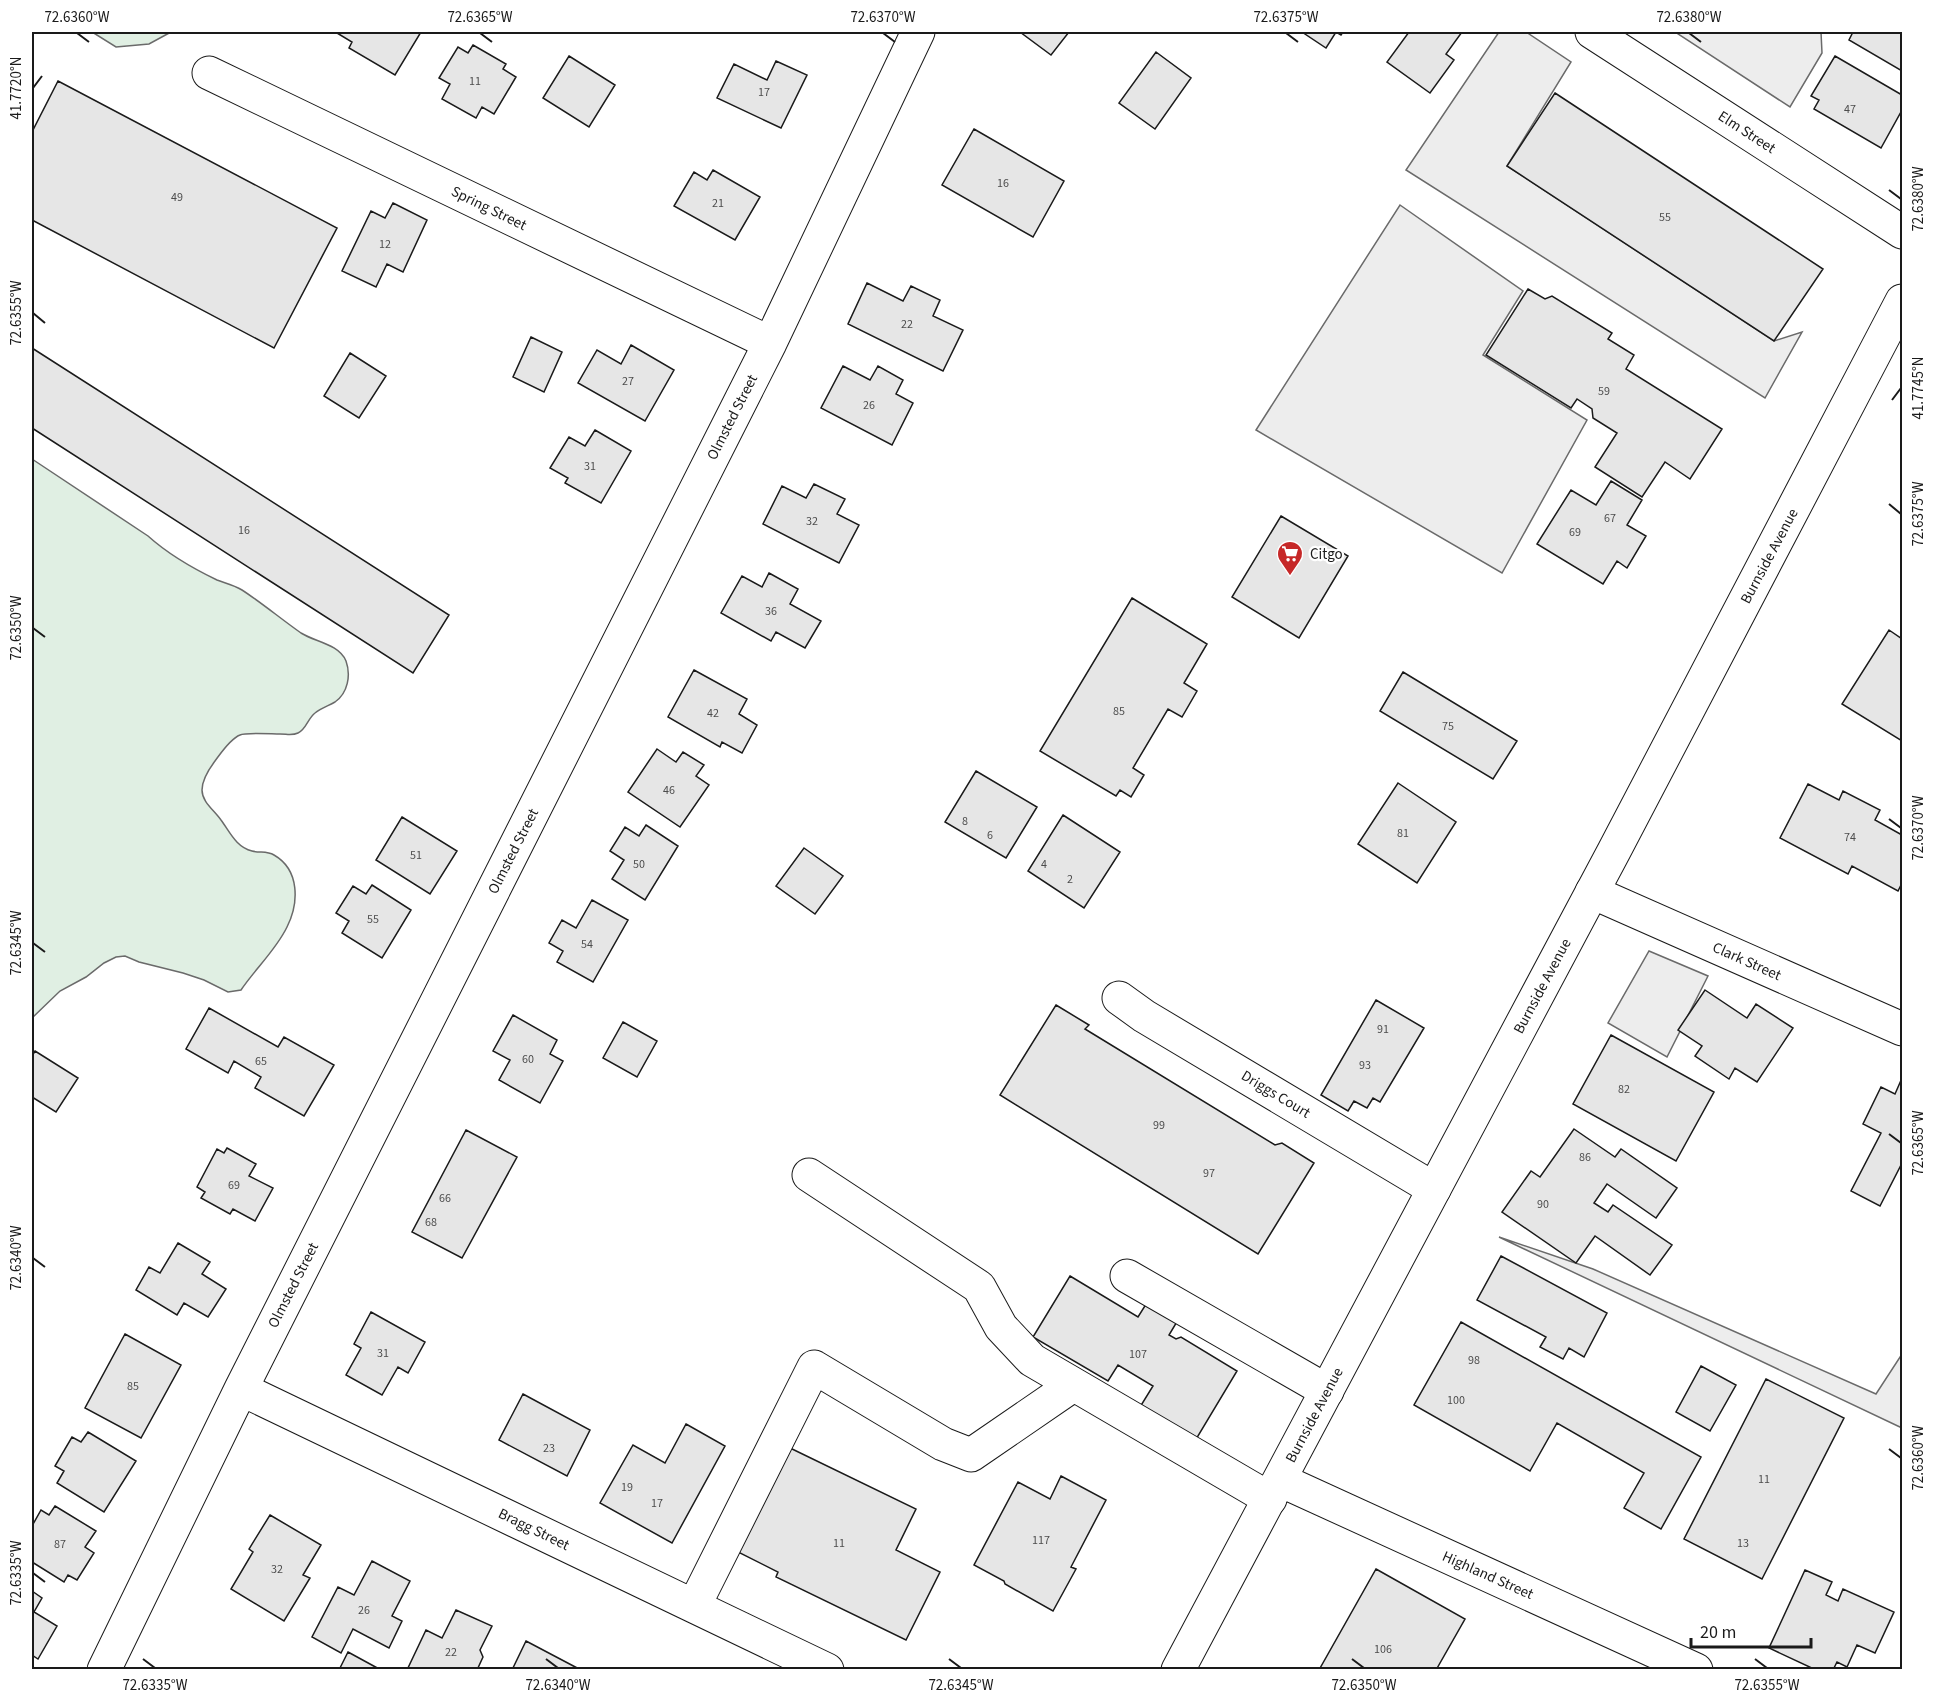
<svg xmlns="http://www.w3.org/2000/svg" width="1934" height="1701" font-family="'Source Sans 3',sans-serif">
	<rect width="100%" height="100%" fill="#fff"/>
	<path fill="#e0efe3" stroke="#6a6a6a" stroke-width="1.5" d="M 92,32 L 171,32 L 149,44 L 116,47 Z
		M 32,459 L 148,536 C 168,554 192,568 217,580 C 225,583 234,585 242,590 C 262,603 281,619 301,633 C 315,642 339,644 346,661 C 351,675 348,693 335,702 C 328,706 321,708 315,713 C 308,718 306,730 298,733 C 292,736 287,734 280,734 C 272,734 245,732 240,735 C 230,739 221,753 215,761 C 209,769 202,780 202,790 C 202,802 214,810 221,820 C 230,832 236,847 252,851 C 260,853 267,851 274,855 C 300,870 299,903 287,927 C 276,950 255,969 241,990 L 228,992 L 204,980 L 183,973 L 139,962 L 125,956 L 116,957 L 104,963 L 86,977 L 60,991 L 32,1018 Z"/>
	<path fill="#ededed" stroke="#6a6a6a" stroke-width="1.5" d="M 1499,32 L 1526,32 L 1571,62 L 1507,166 L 1774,341 L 1802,332 L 1765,398 L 1406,170 Z
		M 1680,32 L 1821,32 L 1822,53 L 1790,107 L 1678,34 Z
		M 1400,205 L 1523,291 L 1483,355 L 1587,420 L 1502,573 L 1256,430 Z
		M 1649,951 L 1708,976 L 1667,1057 L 1608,1023 Z
		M 1499,1237 L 1593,1269 L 1876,1394 L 1902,1354 L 1902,1428 Z"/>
	<path fill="#e6e6e6" stroke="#1a1a1a" stroke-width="1.5" d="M 1020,32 L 1069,32 L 1051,55 Z
		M 1302,32 L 1343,32 L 1341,35 L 1336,32 L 1326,48 Z
		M 1409,32 L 1462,32 L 1446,54 L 1454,60 L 1430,93 L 1387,62 Z
		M 1853,32 L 1902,32 L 1902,71 L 1849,40 Z
		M 337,33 L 337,32 L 421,32 L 395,75 L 349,48 L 352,42 Z
		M 473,45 L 506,64 L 503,69 L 516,77 L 494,114 L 482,107 L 476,118 L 442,99 L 450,84 L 439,78 L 458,47 L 468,53 Z
		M 1156,52 L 1191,78 L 1155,129 L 1119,103 Z
		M 569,56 L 615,85 L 589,127 L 543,98 Z
		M 1835,56 L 1902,95 L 1902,110 L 1881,148 L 1814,109 L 1819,100 L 1811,96 Z
		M 776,61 L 807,75 L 781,128 L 717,98 L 734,64 L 767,80 Z
		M 58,81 L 337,228 L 274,348 L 32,220 L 32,132 Z
		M 1555,93 L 1823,269 L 1774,341 L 1507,166 Z
		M 974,129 L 1064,181 L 1033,237 L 942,185 Z
		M 713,170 L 760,197 L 735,240 L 674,206 L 694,172 L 707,180 Z
		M 393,203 L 427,220 L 403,272 L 387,264 L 376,287 L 342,271 L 371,211 L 385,218 Z
		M 867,283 L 903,301 L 911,286 L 940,300 L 933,316 L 963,330 L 943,371 L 848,324 Z
		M 1528,289 L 1545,299 L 1552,296 L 1612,333 L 1608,339 L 1634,355 L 1626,369 L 1722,429 L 1690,479 L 1665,462 L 1642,497 L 1595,467 L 1617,433 L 1593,418 L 1592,409 L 1577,399 L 1571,408 L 1486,355 Z
		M 531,337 L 562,352 L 544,392 L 513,377 Z
		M 631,345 L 674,370 L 645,421 L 578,383 L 597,350 L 621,364 Z
		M 32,348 L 449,615 L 413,673 L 32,428 Z
		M 350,353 L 386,376 L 359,418 L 324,396 Z
		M 843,366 L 870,380 L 878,366 L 903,380 L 896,394 L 913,403 L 892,445 L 821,408 Z
		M 595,430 L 631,451 L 601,503 L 565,483 L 568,478 L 550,468 L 569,437 L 585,446 Z
		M 1611,481 L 1642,500 L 1627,525 L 1646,536 L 1627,568 L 1617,561 L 1603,584 L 1537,544 L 1571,490 L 1596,505 Z
		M 814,484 L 845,499 L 837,514 L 859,525 L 839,563 L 763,524 L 782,486 L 806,498 Z
		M 1281,516 L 1348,556 L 1299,638 L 1232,597 Z
		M 769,573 L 798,589 L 790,604 L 821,621 L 805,648 L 776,632 L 771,641 L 721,613 L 742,576 L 762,587 Z
		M 1132,598 L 1207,644 L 1184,683 L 1197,691 L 1182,717 L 1168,709 L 1133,768 L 1144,775 L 1131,797 L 1120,790 L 1116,796 L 1040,751 Z
		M 1889,630 L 1902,639 L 1902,741 L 1842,704 Z
		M 694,670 L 747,699 L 739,714 L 757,725 L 742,753 L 722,742 L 720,747 L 668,717 Z
		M 1403,672 L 1517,741 L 1493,779 L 1380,711 Z
		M 657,749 L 676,762 L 683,752 L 704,765 L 696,776 L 709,785 L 680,827 L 628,792 Z
		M 976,771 L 1037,807 L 1006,858 L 945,822 Z
		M 1398,783 L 1456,822 L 1417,883 L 1358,844 Z
		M 1808,784 L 1839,800 L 1843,791 L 1880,810 L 1875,820 L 1902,835 L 1902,883 L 1898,891 L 1852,866 L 1848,874 L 1780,838 Z
		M 1063,815 L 1120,852 L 1084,908 L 1028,871 Z
		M 402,817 L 457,851 L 430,894 L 376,860 Z
		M 646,825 L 678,846 L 645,900 L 612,879 L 624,860 L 610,851 L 625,827 L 639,836 Z
		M 804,848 L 843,876 L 815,914 L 776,886 Z
		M 372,885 L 411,910 L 382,958 L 342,933 L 349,921 L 336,913 L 353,886 L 366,894 Z
		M 592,900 L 628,920 L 593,982 L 557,962 L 563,951 L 549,943 L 562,920 L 576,928 Z
		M 1705,990 L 1747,1018 L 1756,1004 L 1793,1028 L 1757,1082 L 1735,1068 L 1729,1079 L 1695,1056 L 1702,1046 L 1678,1030 Z
		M 1376,1000 L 1424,1028 L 1380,1102 L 1373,1098 L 1367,1108 L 1354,1101 L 1348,1111 L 1321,1095 Z
		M 1056,1005 L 1089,1025 L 1085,1029 L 1275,1145 L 1282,1143 L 1314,1163 L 1258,1254 L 1000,1095 Z
		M 209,1008 L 278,1047 L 284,1037 L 334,1065 L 304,1116 L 255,1088 L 261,1077 L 234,1061 L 228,1073 L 186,1049 Z
		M 513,1015 L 557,1040 L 550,1054 L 563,1061 L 540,1103 L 499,1080 L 510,1060 L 493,1051 Z
		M 623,1022 L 657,1041 L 637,1077 L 603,1058 Z
		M 1611,1035 L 1714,1092 L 1676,1161 L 1573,1104 Z
		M 35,1051 L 78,1078 L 56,1112 L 32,1097 L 32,1056 Z
		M 1902,1078 L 1902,1163 L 1880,1206 L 1851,1191 L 1881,1133 L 1863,1124 L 1881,1087 L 1895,1094 Z
		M 1574,1129 L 1615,1157 L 1621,1149 L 1677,1188 L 1656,1218 L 1607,1184 L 1594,1203 L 1608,1212 L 1613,1205 L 1672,1245 L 1650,1275 L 1595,1236 L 1576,1263 L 1502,1212 L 1531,1171 L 1540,1177 Z
		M 466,1130 L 517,1157 L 462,1258 L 412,1232 Z
		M 227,1148 L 256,1164 L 249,1176 L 273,1188 L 255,1221 L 233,1209 L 230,1214 L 201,1198 L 205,1192 L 197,1187 L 217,1149 L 224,1153 Z
		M 178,1243 L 210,1262 L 202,1274 L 226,1289 L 208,1317 L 184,1303 L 177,1315 L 136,1290 L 149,1267 L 160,1273 Z
		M 1501,1256 L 1607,1313 L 1584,1357 L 1569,1348 L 1563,1359 L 1540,1347 L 1546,1337 L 1477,1300 Z
		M 1070,1276 L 1138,1317 L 1148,1301 L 1178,1320 L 1169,1335 L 1176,1339 L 1181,1337 L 1237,1371 L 1195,1441 L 1140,1407 L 1153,1386 L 1118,1365 L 1108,1381 L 1033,1337 Z
		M 371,1312 L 425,1342 L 408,1373 L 398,1367 L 382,1395 L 346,1375 L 361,1348 L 354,1344 Z
		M 1461,1322 L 1701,1457 L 1661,1529 L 1624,1508 L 1644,1473 L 1557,1423 L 1530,1471 L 1414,1405 Z
		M 125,1334 L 181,1365 L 141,1438 L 85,1408 Z
		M 1701,1366 L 1736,1385 L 1710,1431 L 1676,1412 Z
		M 1766,1379 L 1844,1418 L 1762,1579 L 1684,1539 Z
		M 523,1394 L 590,1430 L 567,1476 L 499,1440 Z
		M 686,1424 L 725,1446 L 672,1543 L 600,1503 L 633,1445 L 665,1463 Z
		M 88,1432 L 136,1461 L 104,1512 L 57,1483 L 64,1471 L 55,1466 L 72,1437 L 81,1442 Z
		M 788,1447 L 916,1509 L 896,1550 L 940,1572 L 906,1640 L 776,1577 L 778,1572 L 736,1551 Z
		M 1061,1476 L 1106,1500 L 1071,1567 L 1076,1569 L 1053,1611 L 1005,1584 L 1004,1581 L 974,1565 L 1018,1482 L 1050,1499 Z
		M 55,1506 L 96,1531 L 85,1547 L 94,1553 L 77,1580 L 68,1575 L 64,1582 L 32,1562 L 32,1526 L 41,1510 L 49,1515 Z
		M 270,1515 L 321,1545 L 303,1575 L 310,1578 L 284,1621 L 231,1589 L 253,1552 L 249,1549 Z
		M 372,1561 L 410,1581 L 392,1616 L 402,1621 L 389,1648 L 353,1629 L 341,1653 L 312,1637 L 338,1587 L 354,1595 Z
		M 1376,1569 L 1465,1619 L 1436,1670 L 1319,1670 Z
		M 1805,1570 L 1832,1582 L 1826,1595 L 1838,1601 L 1843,1589 L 1894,1612 L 1875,1653 L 1857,1645 L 1847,1667 L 1837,1662 L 1833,1670 L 1816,1670 L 1769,1648 Z
		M 32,1591 L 42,1598 L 34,1612 L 57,1626 L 38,1659 L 32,1655 Z
		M 456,1610 L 492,1626 L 480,1650 L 483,1657 L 477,1670 L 407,1670 L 426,1630 L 442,1638 Z
		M 526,1641 L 581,1670 L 512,1670 Z
		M 348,1652 L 381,1670 L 339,1670 Z"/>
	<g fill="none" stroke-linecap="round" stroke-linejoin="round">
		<defs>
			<path id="minor" d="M 1592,32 L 1902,232
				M 209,73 L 770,343
				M 1592,892 L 1902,1029
				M 1119,998 L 1144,1016 L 1434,1189
				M 809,1175 L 979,1287 L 1001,1327 L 1032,1360 L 1270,1499
				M 1127,1276 L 1327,1391
				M 241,1389 L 827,1670
				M 1280,1480 L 1696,1670
				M 694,1606 L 814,1367 L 943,1444 L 971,1455 L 1073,1385
				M 104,1670 L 241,1389 L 770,343 L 918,32"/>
			<path id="major" d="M 1178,1670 L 1614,851 L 1902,301"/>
		</defs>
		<use href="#minor" stroke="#1a1a1a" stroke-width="35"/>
		<use href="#major" stroke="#1a1a1a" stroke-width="35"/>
		<use href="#minor" stroke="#fff" stroke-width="33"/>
		<use href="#major" stroke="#fff" stroke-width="33"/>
	</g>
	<path fill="none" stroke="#1a1a1a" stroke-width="2" d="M 77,33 L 89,42M 480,33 L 492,42M 883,33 L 895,42M 1286,33 L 1298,42M 1689,33 L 1701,42M 33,88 L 42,76M 1889,190 L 1901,199M 33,313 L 45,323M 1892,400 L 1901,388M 1889,504 L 1901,514M 33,628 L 45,637M 1889,819 L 1901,828M 33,943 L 45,952M 1889,1134 L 1901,1143M 33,1258 L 45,1267M 1889,1449 L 1901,1458M 33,1573 L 45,1582M 143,1659 L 155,1668M 546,1659 L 558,1668M 949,1659 L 961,1668M 1352,1659 L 1364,1668M 1755,1659 L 1767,1668"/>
	<defs>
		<symbol id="supermarket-pin" viewBox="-11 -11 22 30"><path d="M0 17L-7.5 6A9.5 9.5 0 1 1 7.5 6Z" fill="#c62828" stroke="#fff"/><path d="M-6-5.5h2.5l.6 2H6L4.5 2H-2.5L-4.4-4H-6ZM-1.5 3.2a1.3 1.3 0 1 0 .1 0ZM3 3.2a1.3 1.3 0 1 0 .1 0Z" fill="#fff"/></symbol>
	</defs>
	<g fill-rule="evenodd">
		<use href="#supermarket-pin" x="1275" y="539" width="30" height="40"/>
	</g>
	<g text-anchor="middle" stroke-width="4.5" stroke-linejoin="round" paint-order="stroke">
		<g font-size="12" fill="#4d4d4d">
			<text x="475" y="85">11</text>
			<text x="764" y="96">17</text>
			<text x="1850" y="113">47</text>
			<text x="1003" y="187">16</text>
			<text x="177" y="201">49</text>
			<text x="718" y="207">21</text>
			<text x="1665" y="221">55</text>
			<text x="385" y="248">12</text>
			<text x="907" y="328">22</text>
			<text x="628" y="385">27</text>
			<text x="1604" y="395">59</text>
			<text x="869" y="409">26</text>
			<text x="590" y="470">31</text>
			<text x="1610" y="522">67</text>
			<text x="812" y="525">32</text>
			<text x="244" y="534">16</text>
			<text x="1575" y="536">69</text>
			<text x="771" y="615">36</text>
			<text x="1119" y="715">85</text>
			<text x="713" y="717">42</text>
			<text x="1448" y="730">75</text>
			<text x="669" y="794">46</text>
			<text x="965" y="825">8</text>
			<text x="1403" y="837">81</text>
			<text x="990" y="839">6</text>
			<text x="1850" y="841">74</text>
			<text x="416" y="859">51</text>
			<text x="639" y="868">50</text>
			<text x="1044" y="868">4</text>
			<text x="1070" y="883">2</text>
			<text x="373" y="923">55</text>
			<text x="587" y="948">54</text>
			<text x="1383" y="1033">91</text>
			<text x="528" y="1063">60</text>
			<text x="261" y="1065">65</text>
			<text x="1365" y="1069">93</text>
			<text x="1624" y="1093">82</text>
			<text x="1159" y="1129">99</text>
			<text x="1585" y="1161">86</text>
			<text x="1209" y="1177">97</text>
			<text x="234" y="1189">69</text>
			<text x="445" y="1202">66</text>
			<text x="1543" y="1208">90</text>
			<text x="431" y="1226">68</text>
			<text x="383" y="1357">31</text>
			<text x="1138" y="1358">107</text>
			<text x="1474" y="1364">98</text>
			<text x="133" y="1390">85</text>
			<text x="1456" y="1404">100</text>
			<text x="549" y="1452">23</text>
			<text x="1764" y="1483">11</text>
			<text x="627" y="1491">19</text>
			<text x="657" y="1507">17</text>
			<text x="1041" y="1544">117</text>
			<text x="839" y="1547">11</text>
			<text x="1743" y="1547">13</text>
			<text x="60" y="1548">87</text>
			<text x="277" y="1573">32</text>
			<text x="364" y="1614">26</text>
			<text x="1383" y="1653">106</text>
			<text x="451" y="1656">22</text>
		</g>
		<g font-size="15" fill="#1a1a1a" stroke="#fff">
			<text transform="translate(1747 132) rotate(33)" y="5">Elm Street</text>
			<text transform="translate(489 208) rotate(26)" y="5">Spring Street</text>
			<text transform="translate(732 417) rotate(-63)" y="5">Olmsted Street</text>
			<text transform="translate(1769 556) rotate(-62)" y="5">Burnside Avenue</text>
			<text transform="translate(513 851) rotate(-63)" y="5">Olmsted Street</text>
			<text transform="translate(1747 961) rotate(24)" y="5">Clark Street</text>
			<text transform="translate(1542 986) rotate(-62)" y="5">Burnside Avenue</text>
			<text transform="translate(1276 1094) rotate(31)" y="5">Driggs Court</text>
			<text transform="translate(293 1285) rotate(-63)" y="5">Olmsted Street</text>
			<text transform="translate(1314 1415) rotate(-62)" y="5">Burnside Avenue</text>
			<text transform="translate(534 1529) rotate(26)" y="5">Bragg Street</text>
			<text transform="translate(1488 1575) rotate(24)" y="5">Highland Street</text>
		</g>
		<g font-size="15" fill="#1a1a1a" stroke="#fff" text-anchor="start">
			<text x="1310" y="559">Citgo</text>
		</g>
	</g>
	<rect width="1934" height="1701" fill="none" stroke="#ffffff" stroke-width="66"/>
	<path d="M1691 1638v9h120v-9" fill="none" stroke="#1a1a1a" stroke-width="3"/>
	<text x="1700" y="1638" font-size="18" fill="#1a1a1a" stroke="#ffffff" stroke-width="4.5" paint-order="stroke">20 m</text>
	<rect x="33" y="33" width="1868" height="1635" fill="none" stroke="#1a1a1a" stroke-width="2"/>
	<g font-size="15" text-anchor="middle" fill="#1a1a1a">
		<text x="77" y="22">72.6360°W</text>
		<text x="480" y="22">72.6365°W</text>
		<text x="883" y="22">72.6370°W</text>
		<text x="1286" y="22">72.6375°W</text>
		<text x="1689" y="22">72.6380°W</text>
		<text transform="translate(16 88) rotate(-90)" y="5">41.7720°N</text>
		<text transform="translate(1918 199) rotate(-90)" y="5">72.6380°W</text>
		<text transform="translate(16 313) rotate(-90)" y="5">72.6355°W</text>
		<text transform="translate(1918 388) rotate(-90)" y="5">41.7745°N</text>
		<text transform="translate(1918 514) rotate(-90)" y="5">72.6375°W</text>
		<text transform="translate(16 628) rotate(-90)" y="5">72.6350°W</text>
		<text transform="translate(1918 828) rotate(-90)" y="5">72.6370°W</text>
		<text transform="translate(16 943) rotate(-90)" y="5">72.6345°W</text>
		<text transform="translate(1918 1143) rotate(-90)" y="5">72.6365°W</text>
		<text transform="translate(16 1258) rotate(-90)" y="5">72.6340°W</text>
		<text transform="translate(1918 1458) rotate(-90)" y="5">72.6360°W</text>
		<text transform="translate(16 1573) rotate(-90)" y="5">72.6335°W</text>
		<text x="155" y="1690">72.6335°W</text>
		<text x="558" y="1690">72.6340°W</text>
		<text x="961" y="1690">72.6345°W</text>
		<text x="1364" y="1690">72.6350°W</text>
		<text x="1767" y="1690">72.6355°W</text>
	</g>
</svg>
